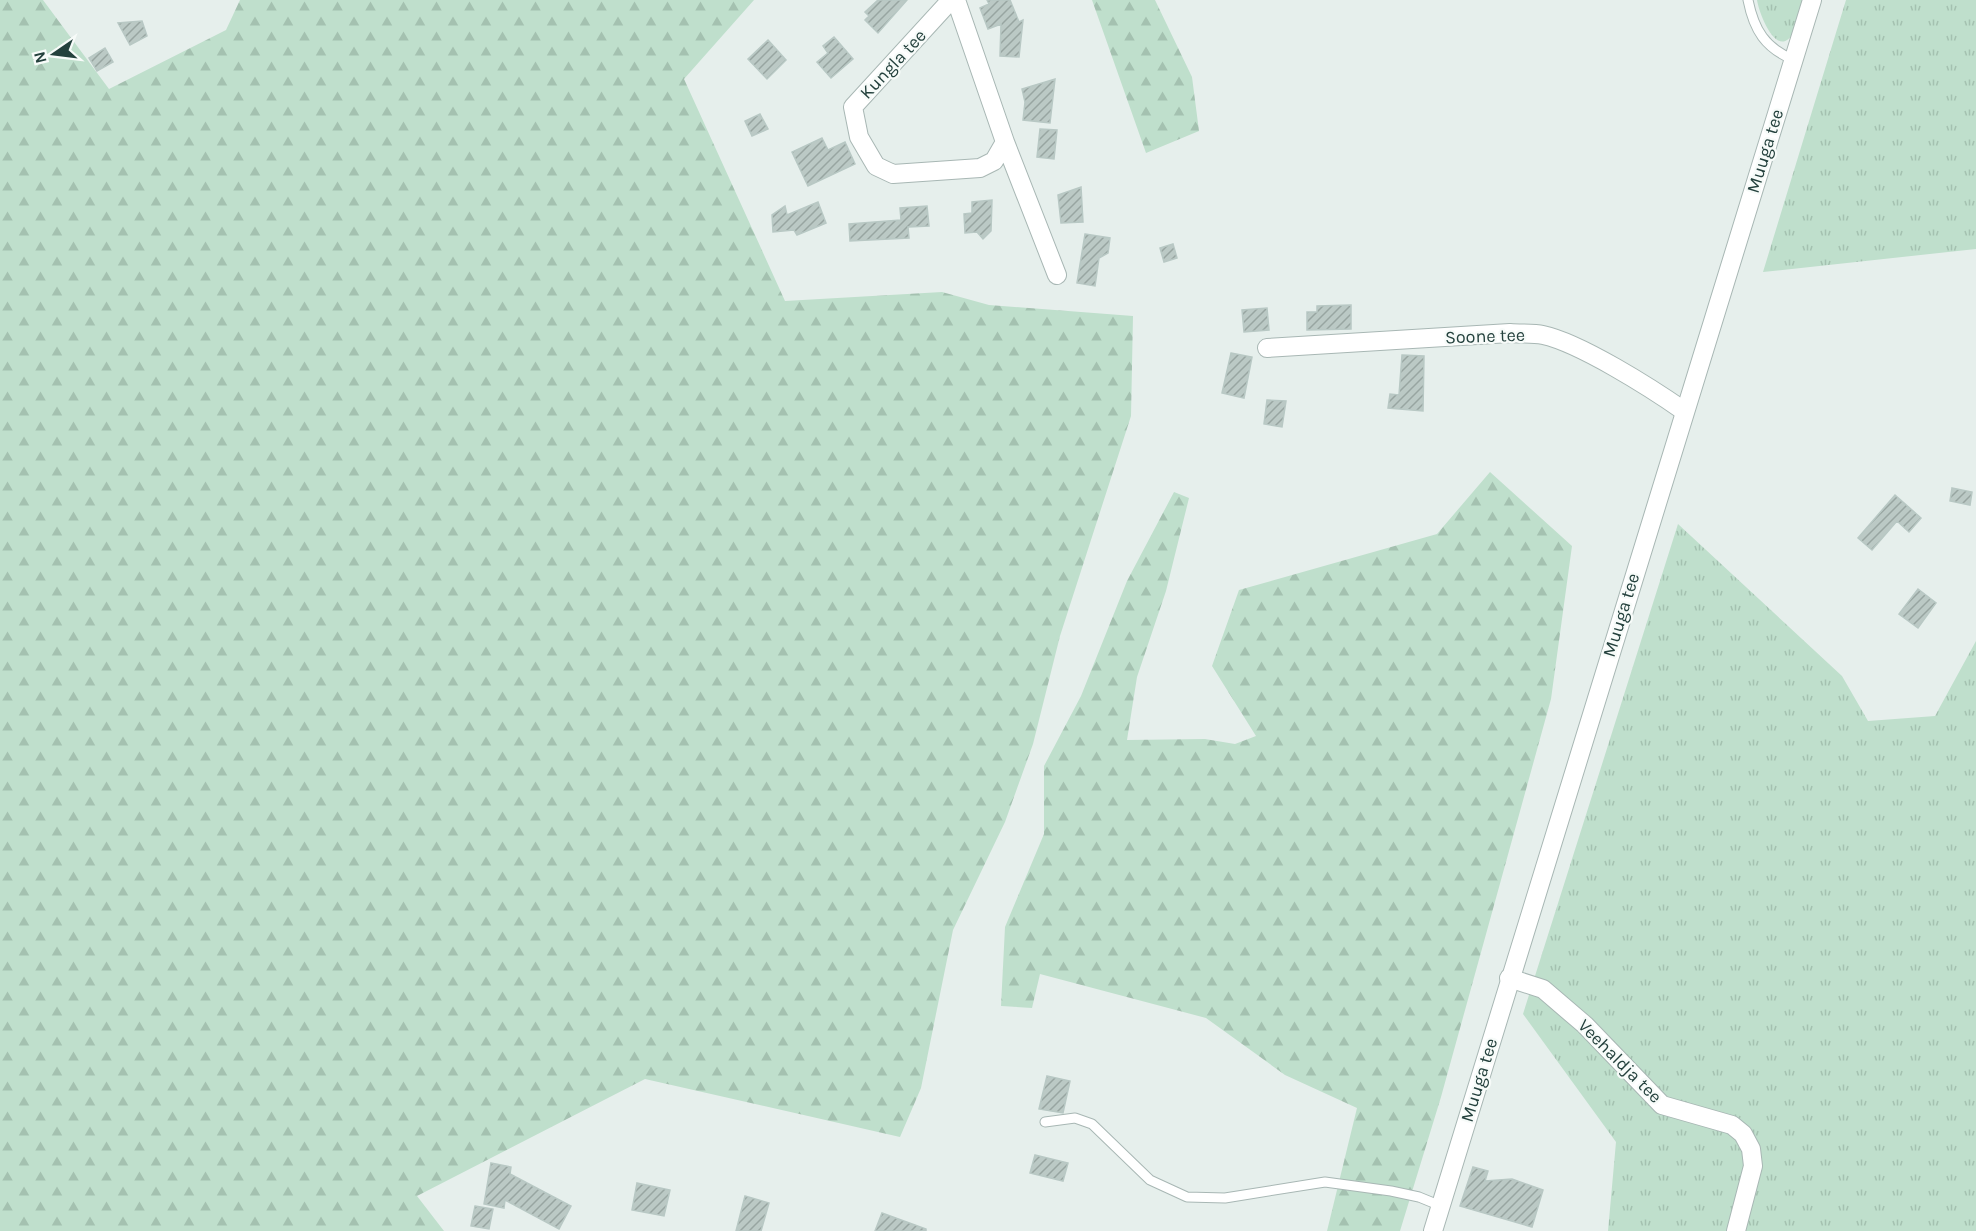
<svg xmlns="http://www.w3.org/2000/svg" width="1976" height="1231" font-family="Karla,sans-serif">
	<defs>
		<pattern id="grass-tufts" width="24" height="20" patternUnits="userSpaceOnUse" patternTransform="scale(1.5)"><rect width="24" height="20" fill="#bfdfcc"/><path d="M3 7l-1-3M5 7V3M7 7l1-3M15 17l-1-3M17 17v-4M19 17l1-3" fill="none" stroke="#a4c1b0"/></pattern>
		<pattern id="forest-firs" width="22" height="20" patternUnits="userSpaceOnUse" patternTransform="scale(1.5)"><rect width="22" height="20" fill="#bfdfcc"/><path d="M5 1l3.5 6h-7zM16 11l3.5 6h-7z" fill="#a4c1b0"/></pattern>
		<pattern id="building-hatch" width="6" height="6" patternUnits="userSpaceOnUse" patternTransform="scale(1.5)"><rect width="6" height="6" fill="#bbc9c5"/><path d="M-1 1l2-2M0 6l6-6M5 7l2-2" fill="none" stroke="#98a5a1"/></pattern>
	</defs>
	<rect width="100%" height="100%" fill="#e6efec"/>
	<path fill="url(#grass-tufts)" d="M 1757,0 L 1804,0 C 1801,10 1799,23 1794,32 C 1777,62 1759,13 1757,0 Z
		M 1846,0 L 1976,0 L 1976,249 L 1763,272 Z
		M 1678,524 L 1842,676 L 1868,721 L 1935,716 L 1976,641 L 1976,1231 L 1608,1231 L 1616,1142 L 1523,1014 Z"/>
	<path fill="url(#forest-firs)" d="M 0,0 L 43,0 L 109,89 L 226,30 L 240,0 L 754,0 L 684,79 L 785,301 L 942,292 L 989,305 L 1133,316 L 1131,416 L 1060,636 L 1033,744 L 1005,822 L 953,930 L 921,1088 L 900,1137 L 645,1079 L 417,1196 L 444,1231 L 0,1231 Z
		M 1092,0 L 1155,0 L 1192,77 L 1199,131 L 1146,153 Z
		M 1490,472 L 1572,546 L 1551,699 L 1441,1097 L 1400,1231 L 1327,1231 L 1357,1108 L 1285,1075 L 1206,1018 L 1040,974 L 1032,1008 L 1001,1006 L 1005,927 L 1044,834 L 1044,766 L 1081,696 L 1127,581 L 1174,492 L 1189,498 L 1166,591 L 1137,677 L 1127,740 L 1205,739 L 1235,744 L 1256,736 L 1212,666 L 1239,590 L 1437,534 Z"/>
	<path fill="url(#building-hatch)" stroke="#b8c8c4" stroke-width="1.5" d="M 878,0 L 907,0 L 878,33 L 865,20 L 869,16 L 865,12 Z
		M 987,0 L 1010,0 L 1019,22 L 1023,20 L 1019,57 L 1000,56 L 1001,24 L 988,29 L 980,8 L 989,4 Z
		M 142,21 L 147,36 L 130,45 L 118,23 Z
		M 834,37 L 853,59 L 831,78 L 817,62 L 828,53 L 823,46 Z
		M 768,40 L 786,60 L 767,79 L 748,59 Z
		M 105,48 L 113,62 L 97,71 L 89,58 Z
		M 1055,79 L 1050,123 L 1023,120 L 1025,102 L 1022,89 Z
		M 760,114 L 768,129 L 752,136 L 745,121 Z
		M 1040,129 L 1057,130 L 1054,159 L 1037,157 Z
		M 822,138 L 828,150 L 845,142 L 855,164 L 808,186 L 792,152 Z
		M 1081,187 L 1083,222 L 1061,223 L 1058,195 Z
		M 992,200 L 991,231 L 983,239 L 977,232 L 965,233 L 964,214 L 972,213 L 972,202 Z
		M 818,202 L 826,223 L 797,235 L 794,230 L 773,232 L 772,215 L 785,206 L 787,215 Z
		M 927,206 L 929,226 L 908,227 L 909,238 L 850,241 L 849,224 L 901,220 L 900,208 Z
		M 1085,234 L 1110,238 L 1108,253 L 1099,258 L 1095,286 L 1077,283 Z
		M 1173,244 L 1177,258 L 1164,262 L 1160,248 Z
		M 1351,305 L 1351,329 L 1307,330 L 1307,312 L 1317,312 L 1317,306 Z
		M 1267,308 L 1269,330 L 1244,332 L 1242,310 Z
		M 1231,353 L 1252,357 L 1244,398 L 1222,393 Z
		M 1402,355 L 1424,356 L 1423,411 L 1388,408 L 1390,394 L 1399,395 Z
		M 1267,400 L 1286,401 L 1282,427 L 1264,424 Z
		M 1952,488 L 1972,492 L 1970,505 L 1950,501 Z
		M 1895,495 L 1921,518 L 1909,532 L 1897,521 L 1872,550 L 1858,538 Z
		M 1918,589 L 1936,603 L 1918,628 L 1899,614 Z
		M 1047,1076 L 1070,1081 L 1063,1113 L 1039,1109 Z
		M 1035,1155 L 1068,1163 L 1063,1181 L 1030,1173 Z
		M 491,1163 L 511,1167 L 510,1174 L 571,1206 L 559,1229 L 505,1200 L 504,1208 L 484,1204 Z
		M 1473,1167 L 1488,1171 L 1485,1181 L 1512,1179 L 1543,1190 L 1532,1227 L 1460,1206 Z
		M 637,1183 L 670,1190 L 664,1216 L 632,1210 Z
		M 745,1196 L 769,1203 L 761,1231 L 736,1231 Z
		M 475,1206 L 493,1209 L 489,1229 L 471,1226 Z
		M 882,1213 L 926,1229 L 926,1231 L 875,1231 Z"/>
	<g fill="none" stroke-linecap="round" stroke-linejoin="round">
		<defs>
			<path id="service" d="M 1748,0 C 1754,30 1765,48 1794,60
				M 1045,1122 L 1075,1118 L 1092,1124 L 1150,1180 L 1187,1197 L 1225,1198 L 1325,1182 L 1391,1191 L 1419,1197 L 1441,1206"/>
			<path id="minor" d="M 951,0 L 853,107 L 859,137 L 876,166 L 893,174 L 980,168 L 994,161 L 1005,142 L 956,0
				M 1005,142 L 1057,275
				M 1267,348 L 1510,333 C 1521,334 1533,333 1543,335 C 1580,343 1651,388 1684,411
				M 1509,978 L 1543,989 L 1585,1025 L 1662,1105 L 1732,1125 L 1743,1134 L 1751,1149 L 1753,1166 L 1736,1231"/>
			<path id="tertiary" d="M 1433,1231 L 1812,0"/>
		</defs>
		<use href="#service" stroke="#a8b7b4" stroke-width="11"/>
		<use href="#minor" stroke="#a8b7b4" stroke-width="20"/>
		<use href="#tertiary" stroke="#a8b7b4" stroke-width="20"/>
		<use href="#service" stroke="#fff" stroke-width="9"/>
		<use href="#minor" stroke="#fff" stroke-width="18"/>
		<use href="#tertiary" stroke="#fff" stroke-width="18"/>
	</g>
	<g text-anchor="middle" stroke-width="4.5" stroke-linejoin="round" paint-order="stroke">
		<g font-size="18" fill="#24413d" stroke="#f7fbf9">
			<text transform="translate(893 64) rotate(-47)" y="6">Kungla tee</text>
			<text transform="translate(1765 151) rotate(-73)" y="6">Muuga tee</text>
			<text transform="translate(1485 336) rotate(-2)" y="6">Soone tee</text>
			<text transform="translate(1621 615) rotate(-73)" y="6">Muuga tee</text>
			<text transform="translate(1620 1061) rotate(45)" y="6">Veehaldja tee</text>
			<text transform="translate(1479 1080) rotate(-73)" y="6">Muuga tee</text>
		</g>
	</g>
	<g transform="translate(54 54) rotate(256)" stroke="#f7fbf9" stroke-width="4.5" paint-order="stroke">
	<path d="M0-4.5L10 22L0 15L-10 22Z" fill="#24413d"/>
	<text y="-9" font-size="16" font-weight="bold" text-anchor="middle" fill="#24413d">N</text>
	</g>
</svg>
